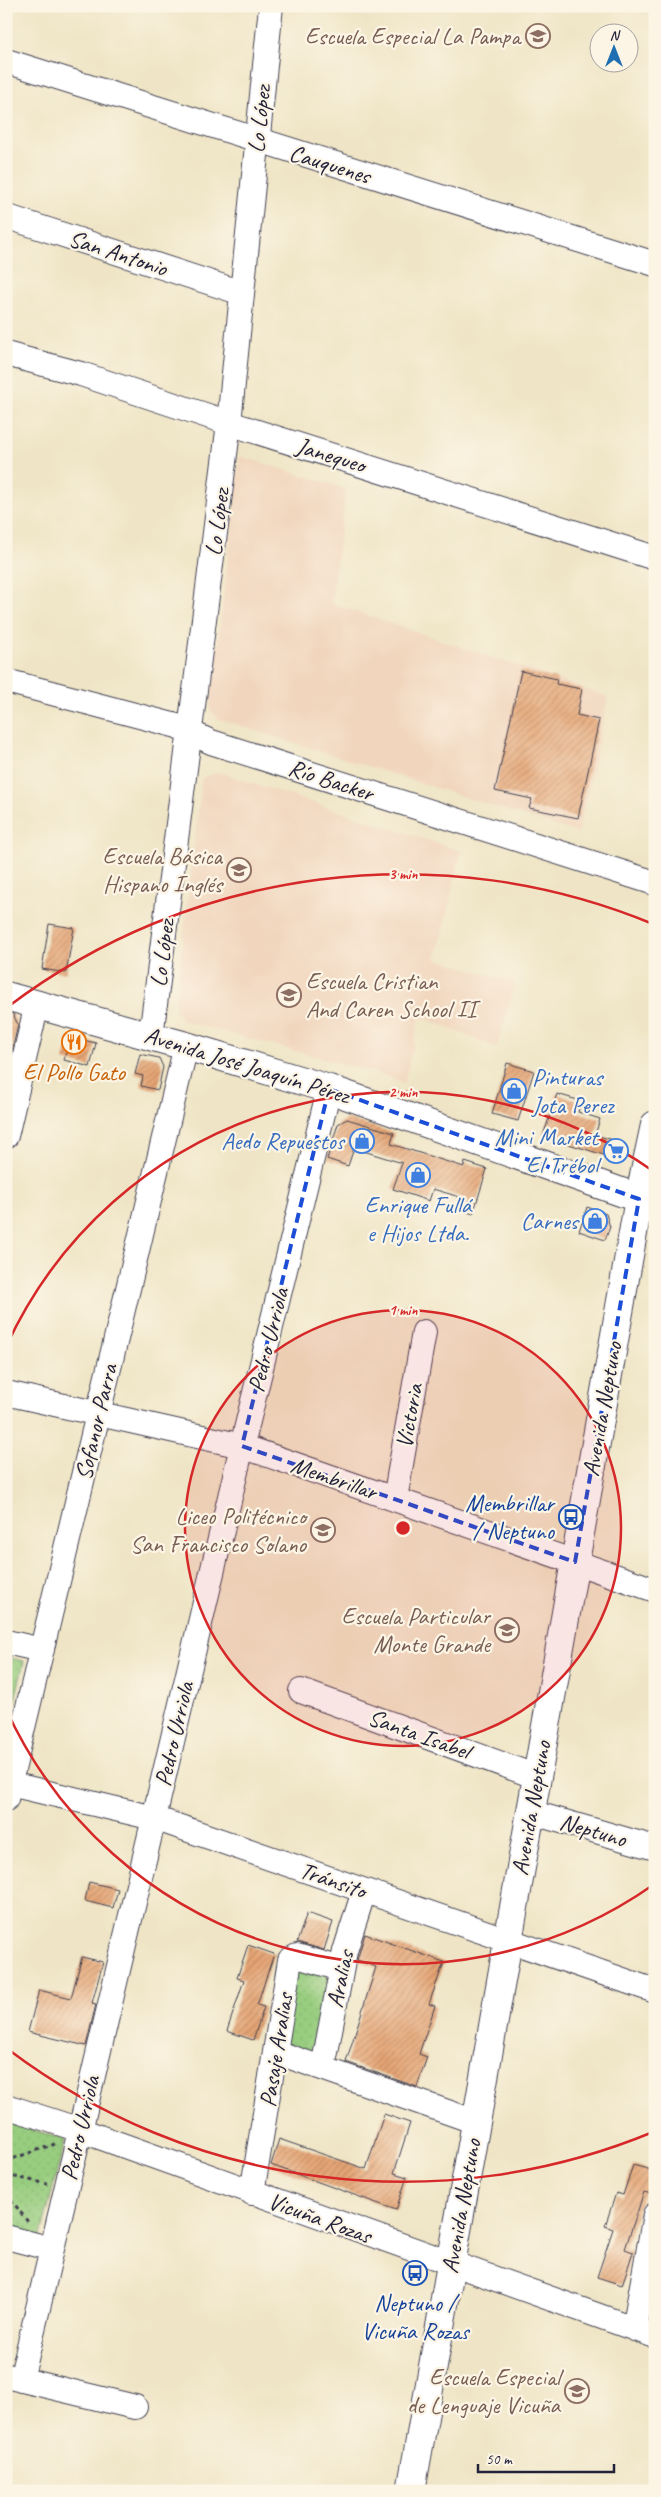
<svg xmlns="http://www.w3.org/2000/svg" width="661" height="2497" font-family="Caveat,sans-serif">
	<defs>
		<pattern id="park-dots" width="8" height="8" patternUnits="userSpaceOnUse" patternTransform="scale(1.25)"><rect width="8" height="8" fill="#98cd7f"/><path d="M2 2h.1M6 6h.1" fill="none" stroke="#83b06f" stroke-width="1.8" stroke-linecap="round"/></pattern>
		<pattern id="building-hatch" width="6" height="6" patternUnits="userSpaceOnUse" patternTransform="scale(1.25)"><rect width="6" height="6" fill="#e6a574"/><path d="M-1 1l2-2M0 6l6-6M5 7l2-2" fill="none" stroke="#ba8660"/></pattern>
	</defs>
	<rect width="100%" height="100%" fill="#fcf5e5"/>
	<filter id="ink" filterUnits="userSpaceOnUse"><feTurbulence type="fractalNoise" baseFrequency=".02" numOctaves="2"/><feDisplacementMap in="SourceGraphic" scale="10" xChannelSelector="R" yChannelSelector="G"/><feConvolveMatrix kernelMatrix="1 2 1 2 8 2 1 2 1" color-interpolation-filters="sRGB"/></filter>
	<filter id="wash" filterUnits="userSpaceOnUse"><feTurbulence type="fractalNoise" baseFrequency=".0096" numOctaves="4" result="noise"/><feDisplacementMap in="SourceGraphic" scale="20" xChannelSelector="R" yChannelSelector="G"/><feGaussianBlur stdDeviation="1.12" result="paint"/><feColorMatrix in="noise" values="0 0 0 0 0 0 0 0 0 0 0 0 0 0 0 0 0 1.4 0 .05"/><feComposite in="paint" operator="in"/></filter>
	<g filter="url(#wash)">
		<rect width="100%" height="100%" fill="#efe5c6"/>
		<path fill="#f1d5bd" d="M 240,456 L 346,489 L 331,603 L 608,697 L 578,833 L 219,719 L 210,710 Z
			M 218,772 L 461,851 L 436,959 L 515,983 L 497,1048 L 420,1016 L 404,1083 L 384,1075 L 184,1021 L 175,1010 L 202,778 Z"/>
		<path fill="url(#park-dots)" stroke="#5d785d" d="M 6,1657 L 24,1661 L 6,1739 Z
			M 295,1965 L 331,1973 L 315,2059 L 280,2047 Z
			M 6,2121 L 65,2140 L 40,2239 L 6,2231 Z"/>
		<g id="blocks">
			<path fill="url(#building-hatch)" d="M 521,671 L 557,679 L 556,684 L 582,689 L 577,715 L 599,720 L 578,818 L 529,808 L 532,799 L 495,791 Z
				M 49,924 L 74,928 L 66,973 L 42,969 Z
				M 6,1012 L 13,1014 L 18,1025 L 7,1071 Z
				M 70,1037 L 96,1043 L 90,1067 L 64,1060 Z
				M 140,1054 L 159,1058 L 163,1067 L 158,1090 L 141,1086 L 143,1076 L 135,1074 Z
				M 507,1063 L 534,1071 L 518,1121 L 492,1114 Z
				M 557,1094 L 581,1101 L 578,1112 L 600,1119 L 595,1135 L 624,1143 L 620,1160 L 543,1136 Z
				M 347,1119 L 394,1133 L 391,1144 L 464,1167 L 465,1162 L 487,1169 L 473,1214 L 459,1209 L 463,1198 L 433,1189 L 429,1201 L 393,1189 L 402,1163 L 354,1148 L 348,1166 L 327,1159 L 338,1124 Z
				M 587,1207 L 606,1214 L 610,1227 L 605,1240 L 579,1231 Z
				M 89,1882 L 118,1889 L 113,1908 L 85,1901 Z
				M 307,1913 L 333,1922 L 324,1950 L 297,1942 Z
				M 365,1934 L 444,1962 L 429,2004 L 435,2006 L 419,2054 L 427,2057 L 417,2087 L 346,2062 L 376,1967 L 357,1960 Z
				M 248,1945 L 274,1954 L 257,2005 L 264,2007 L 253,2040 L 227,2031 L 244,1980 L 237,1978 Z
				M 82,1957 L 103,1962 L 92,2003 L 96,2004 L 86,2046 L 28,2032 L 39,1990 L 71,1998 Z
				M 384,2114 L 410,2123 L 394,2173 L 407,2177 L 396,2210 L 271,2165 L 279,2139 L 366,2169 Z
				M 633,2165 L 655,2171 L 655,2195 L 644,2192 L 625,2249 L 633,2252 L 622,2285 L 597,2277 L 613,2229 L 605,2226 L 616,2193 L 623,2195 Z"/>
		</g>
	</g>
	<g filter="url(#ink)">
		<use href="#blocks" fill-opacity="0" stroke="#413f50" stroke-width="1"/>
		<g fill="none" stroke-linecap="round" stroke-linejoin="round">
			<defs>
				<path id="minor" d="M 6,61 L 655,264
					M 8,217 L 242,293
					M 6,354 L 81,374 L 229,423 L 655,558
					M 6,681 L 177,726 L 211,742 L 655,883
					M 151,1036 L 229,423 L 271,6
					M 6,1136 L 37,1004
					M 6,1393 L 242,1446 L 655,1590
					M 395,1499 L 424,1332
					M 6,1642 L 42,1650
					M 301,1691 L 537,1777
					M 6,1783 L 154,1818 L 655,1991
					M 6,1799 L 186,1046
					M 530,1812 L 655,1848
					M 276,2052 L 476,2122
					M 323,2068 L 345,1951 L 364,1891
					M 6,2106 L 80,2130 L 655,2336
					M 252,2193 L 290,1960 L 297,1956 L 341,1969
					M 6,2237 L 52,2249
					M 634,2329 L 655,2215
					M 6,2376 L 135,2407
					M 21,2380 L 242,1446 L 329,1089"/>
				<path id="major" d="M 6,996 L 186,1046 L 329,1089 L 655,1204
					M 411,2491 L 639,1199 L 655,1125"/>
			</defs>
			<use href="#minor" stroke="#413f50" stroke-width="26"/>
			<use href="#major" stroke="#413f50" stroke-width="30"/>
			<path stroke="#413f50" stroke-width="3" stroke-dasharray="4 4" stroke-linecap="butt" d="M 6,2161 L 55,2144
				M 6,2175 L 48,2184
				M 6,2193 L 28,2222"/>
			<use href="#minor" stroke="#fff" stroke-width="24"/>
			<use href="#major" stroke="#fff" stroke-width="28"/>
		</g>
	</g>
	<path fill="none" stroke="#1d4ed8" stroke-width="4" stroke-dasharray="10 6" stroke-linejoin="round" d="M 329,1089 L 639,1199 L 575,1562 L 242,1446 Z"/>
	<circle cx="403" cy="1528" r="218" fill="#d62828" fill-opacity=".12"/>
	<g fill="none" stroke="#d62828" stroke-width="2.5">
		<circle cx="403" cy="1528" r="218"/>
		<path d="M653 1885A436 436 0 0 1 6 1709M6 1347A436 436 0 0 1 653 1171"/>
		<path d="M653 2132A654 654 0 0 1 9 2050M9 1006A654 654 0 0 1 653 924"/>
	</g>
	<defs>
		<symbol id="school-ring" viewBox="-11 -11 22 22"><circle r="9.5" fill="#fcf5e5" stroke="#8d6e63" stroke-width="1.5"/><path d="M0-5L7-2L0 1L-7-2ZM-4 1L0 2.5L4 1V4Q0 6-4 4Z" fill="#8d6e63"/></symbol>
		<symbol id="restaurant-ring" viewBox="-11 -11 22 22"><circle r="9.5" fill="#fcf5e5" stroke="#e8710a" stroke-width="1.5"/><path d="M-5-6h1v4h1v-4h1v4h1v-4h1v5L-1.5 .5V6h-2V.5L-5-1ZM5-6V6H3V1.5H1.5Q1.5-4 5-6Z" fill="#e8710a"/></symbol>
		<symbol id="shop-ring" viewBox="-11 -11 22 22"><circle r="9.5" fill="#fcf5e5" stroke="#3f7fe0" stroke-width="1.5"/><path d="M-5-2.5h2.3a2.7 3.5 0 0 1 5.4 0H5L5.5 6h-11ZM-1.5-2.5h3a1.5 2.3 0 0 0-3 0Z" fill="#3f7fe0"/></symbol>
		<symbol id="supermarket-ring" viewBox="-11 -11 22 22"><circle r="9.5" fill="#fcf5e5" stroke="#3f7fe0" stroke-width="1.5"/><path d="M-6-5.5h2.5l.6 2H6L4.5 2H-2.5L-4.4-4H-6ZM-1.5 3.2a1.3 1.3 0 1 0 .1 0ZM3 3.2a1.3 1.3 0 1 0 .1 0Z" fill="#3f7fe0"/></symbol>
		<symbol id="bus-ring" viewBox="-11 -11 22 22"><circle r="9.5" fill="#fcf5e5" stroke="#1a4fb4" stroke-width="1.5"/><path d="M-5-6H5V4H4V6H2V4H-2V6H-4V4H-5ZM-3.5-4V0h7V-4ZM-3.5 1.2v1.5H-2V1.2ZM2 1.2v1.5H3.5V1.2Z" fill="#1a4fb4"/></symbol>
	</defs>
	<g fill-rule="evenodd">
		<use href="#school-ring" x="524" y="22" width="28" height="28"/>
		<use href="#school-ring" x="225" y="856" width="28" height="28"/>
		<use href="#school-ring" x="275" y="981" width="28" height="28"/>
		<use href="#restaurant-ring" x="60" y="1028" width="28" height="28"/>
		<use href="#shop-ring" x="500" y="1077" width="28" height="28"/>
		<use href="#shop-ring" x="348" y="1127" width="28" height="28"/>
		<use href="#supermarket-ring" x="602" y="1137" width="28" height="28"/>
		<use href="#shop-ring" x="404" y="1161" width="28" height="28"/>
		<use href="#shop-ring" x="581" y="1207" width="28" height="28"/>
		<use href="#bus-ring" x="557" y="1503" width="28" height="28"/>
		<use href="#school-ring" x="309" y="1516" width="28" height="28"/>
		<use href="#school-ring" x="493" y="1616" width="28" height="28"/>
		<use href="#bus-ring" x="401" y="2259" width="28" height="28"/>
		<use href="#school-ring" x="563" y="2377" width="28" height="28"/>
	</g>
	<g text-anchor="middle" stroke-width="4.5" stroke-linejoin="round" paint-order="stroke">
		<g font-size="24" fill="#785e54" stroke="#fcf5e5" text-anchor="end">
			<text x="520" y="44">Escuela Especial La Pampa</text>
			<text x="222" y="864">Escuela Básica<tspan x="222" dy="28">Hispano Inglés</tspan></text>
			<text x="306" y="989" text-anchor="start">Escuela Cristian<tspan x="306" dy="28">And Caren School II</tspan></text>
			<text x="306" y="1524">Liceo Politécnico<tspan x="306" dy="28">San Francisco Solano</tspan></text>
			<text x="490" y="1624">Escuela Particular<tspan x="490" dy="28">Monte Grande</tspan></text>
			<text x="560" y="2385">Escuela Especial<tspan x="560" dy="28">de Lenguaje Vicuña</tspan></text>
		</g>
		<g font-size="24" fill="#22223b" stroke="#fcf5e5">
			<text transform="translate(259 119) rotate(-84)" y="8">Lo López</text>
			<text transform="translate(330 164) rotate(17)" y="8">Cauquenes</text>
			<text transform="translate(118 253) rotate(18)" y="8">San Antonio</text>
			<text transform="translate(331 455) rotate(17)" y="8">Janequeo</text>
			<text transform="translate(217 522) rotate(-83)" y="8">Lo López</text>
			<text transform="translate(331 780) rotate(18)" y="8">Río Backer</text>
			<text transform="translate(162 953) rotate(-83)" y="8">Lo López</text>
			<text transform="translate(247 1065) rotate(17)" y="8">Avenida José Joaquín Pérez</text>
			<text transform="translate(268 1340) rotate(-76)" y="8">Pedro Urriola</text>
			<text transform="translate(602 1409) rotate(-80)" y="8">Avenida Neptuno</text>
			<text transform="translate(409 1416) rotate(-80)" y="8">Victoria</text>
			<text transform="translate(96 1422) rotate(-77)" y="8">Sofanor Parra</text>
			<text transform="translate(334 1478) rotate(19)" y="8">Membrillar</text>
			<text transform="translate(174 1734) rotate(-77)" y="8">Pedro Urriola</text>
			<text transform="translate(419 1734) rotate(20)" y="8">Santa Isabel</text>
			<text transform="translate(531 1808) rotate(-80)" y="8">Avenida Neptuno</text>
			<text transform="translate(593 1830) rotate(16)" y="8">Neptuno</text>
			<text transform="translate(333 1880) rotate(19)" y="8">Tránsito</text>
			<text transform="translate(340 1979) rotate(-78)" y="8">Aralias</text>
			<text transform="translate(276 2050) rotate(-81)" y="8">Pasaje Aralias</text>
			<text transform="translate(80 2128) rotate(-77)" y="8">Pedro Urriola</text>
			<text transform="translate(461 2206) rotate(-80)" y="8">Avenida Neptuno</text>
			<text transform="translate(320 2218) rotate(20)" y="8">Vicuña Rozas</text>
		</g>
		<g font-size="24" fill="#c56008" stroke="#fcf5e5">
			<text x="74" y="1080">El Pollo Gato</text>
		</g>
		<g font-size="24" fill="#366cbe" stroke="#fcf5e5" text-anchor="end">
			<text x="532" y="1085" text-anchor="start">Pinturas<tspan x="532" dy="28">Jota Perez</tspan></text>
			<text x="598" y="1145">Mini Market<tspan x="598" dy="28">El Trébol</tspan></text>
			<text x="344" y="1149">Aedo Repuestos</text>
			<text x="418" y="1213" text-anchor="middle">Enrique Fullá<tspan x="418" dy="28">e Hijos Ltda.</tspan></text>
			<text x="578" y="1229">Carnes</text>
		</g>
		<g font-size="24" fill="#164399" stroke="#fcf5e5" text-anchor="end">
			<text x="554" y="1511">Membrillar<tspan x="554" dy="28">/ Neptuno</tspan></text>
			<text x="415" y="2311" text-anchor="middle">Neptuno /<tspan x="415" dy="28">Vicuña Rozas</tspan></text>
		</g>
	</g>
	<circle cx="403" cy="1528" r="8" fill="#d62828" stroke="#fcf5e5" stroke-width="2.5"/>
	<g font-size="15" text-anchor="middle" font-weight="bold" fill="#d62828" stroke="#fcf5e5" stroke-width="4.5" stroke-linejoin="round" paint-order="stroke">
		<text x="403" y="879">3 min</text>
		<text x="403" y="1097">2 min</text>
		<text x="403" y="1315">1 min</text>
	</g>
	<rect width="661" height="2497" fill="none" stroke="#fcf5e5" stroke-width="25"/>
	<g transform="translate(614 48)"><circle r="24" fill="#fcf5e5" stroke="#a5a1a1"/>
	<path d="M0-4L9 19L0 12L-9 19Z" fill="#1f6fb2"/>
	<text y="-8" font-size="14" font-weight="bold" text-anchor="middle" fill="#22223b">N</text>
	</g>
	<path d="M478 2464v8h136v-8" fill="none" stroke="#22223b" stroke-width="2.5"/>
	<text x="486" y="2464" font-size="15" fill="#22223b" stroke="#fcf5e5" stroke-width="4" paint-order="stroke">50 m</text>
</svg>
